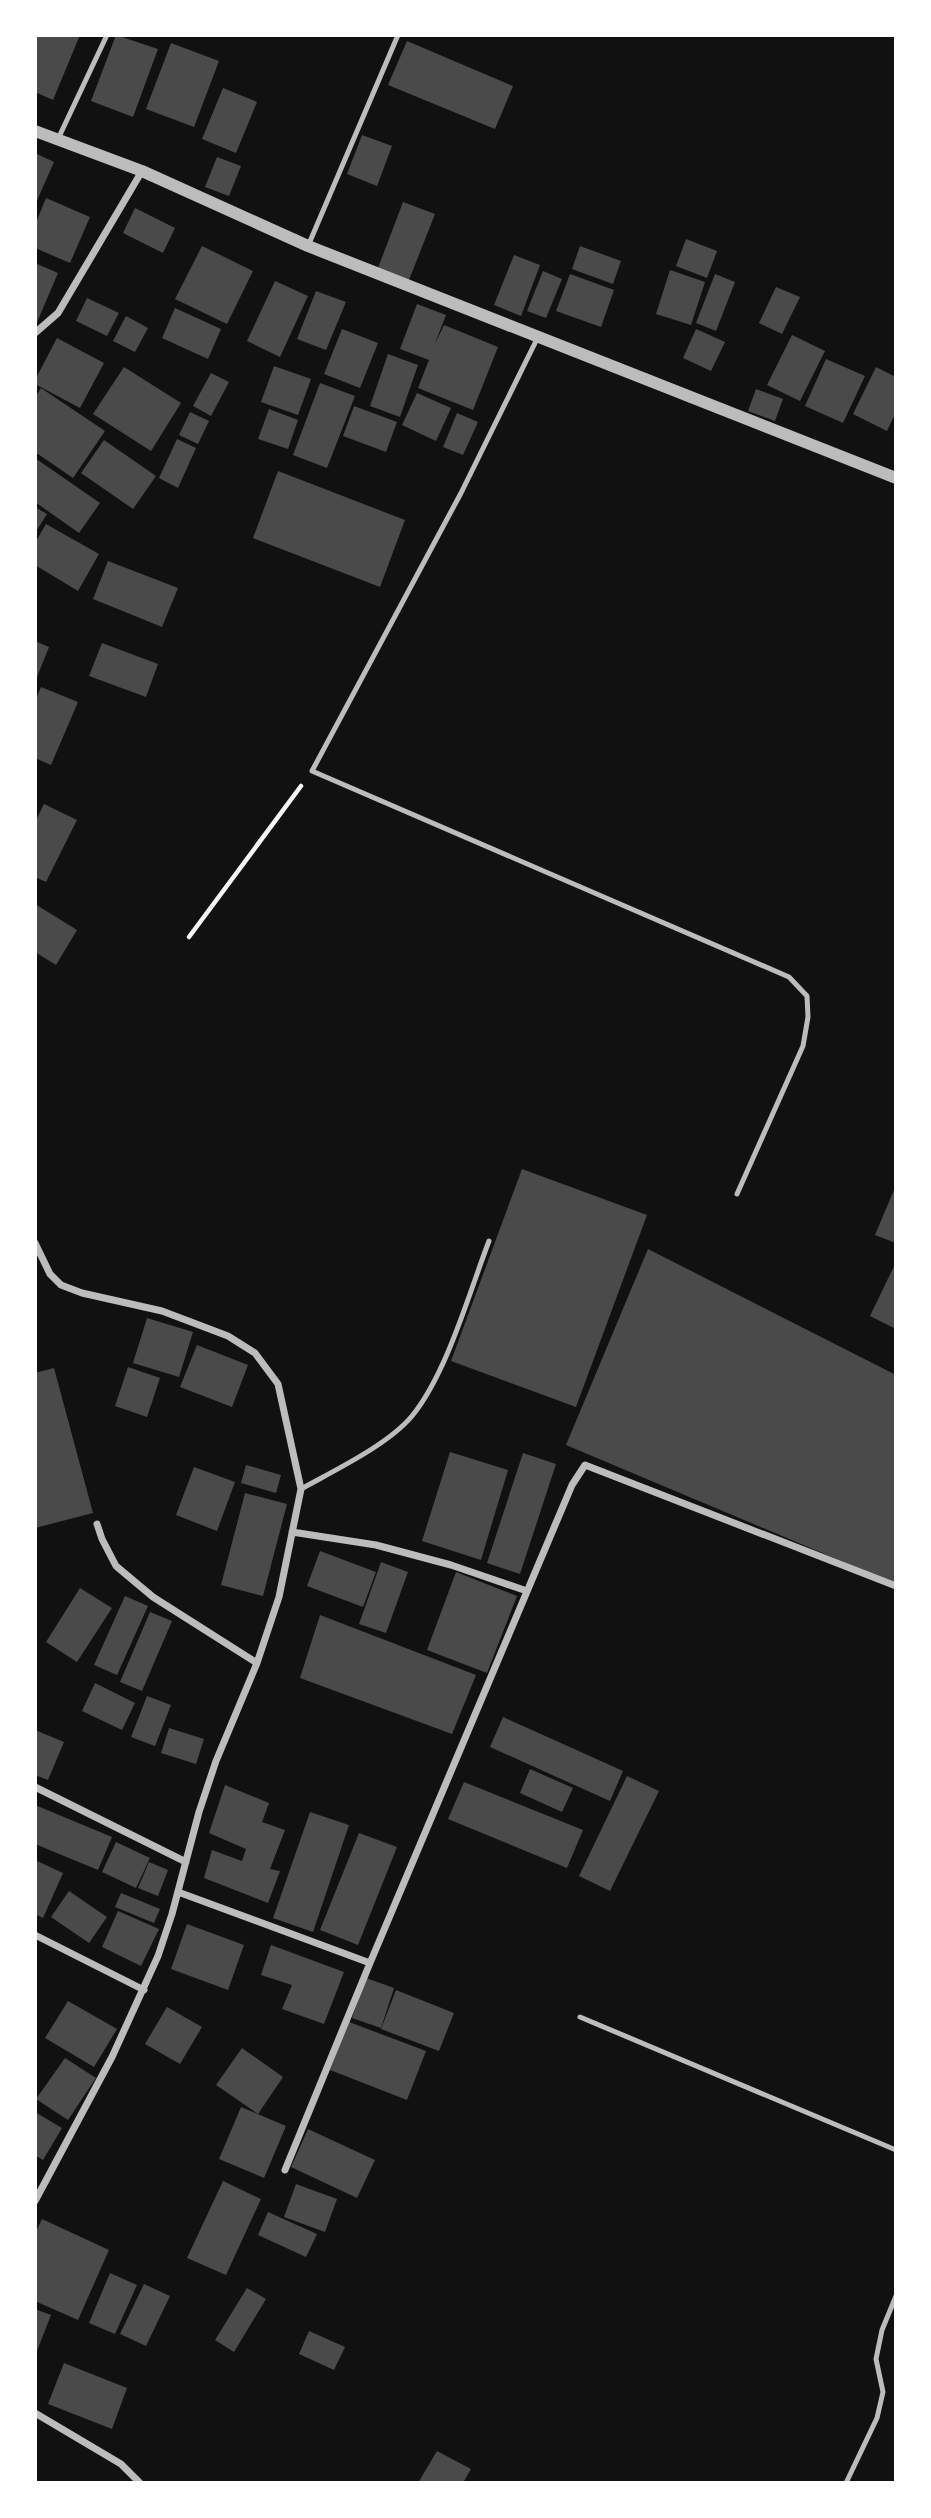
<svg xmlns="http://www.w3.org/2000/svg" width="931" height="2518" font-family="Manrope,sans-serif">
	<rect width="100%" height="100%" fill="#111"/>
	<path fill="#4a4a4a" d="M 35,35 L 80,35 L 53,100 L 35,92 Z
		M 116,35 L 158,49 L 133,117 L 91,101 Z
		M 407,41 L 513,86 L 495,129 L 388,85 Z
		M 171,43 L 219,61 L 194,127 L 146,109 Z
		M 223,88 L 257,102 L 236,153 L 202,139 Z
		M 362,135 L 392,146 L 377,186 L 347,174 Z
		M 35,153 L 54,162 L 35,205 Z
		M 217,157 L 241,166 L 229,196 L 205,187 Z
		M 46,198 L 90,217 L 70,263 L 35,248 L 35,225 Z
		M 403,202 L 435,214 L 409,280 L 378,268 Z
		M 135,208 L 175,228 L 163,253 L 123,233 Z
		M 686,239 L 717,251 L 707,278 L 676,266 Z
		M 202,246 L 253,271 L 227,324 L 175,299 Z
		M 580,246 L 621,261 L 613,284 L 572,269 Z
		M 514,255 L 540,265 L 521,316 L 494,305 Z
		M 35,263 L 58,273 L 35,327 Z
		M 670,270 L 705,282 L 691,325 L 656,314 Z
		M 543,271 L 562,279 L 546,318 L 527,311 Z
		M 570,274 L 614,290 L 601,327 L 556,311 Z
		M 715,274 L 735,282 L 716,331 L 696,323 Z
		M 275,281 L 308,296 L 280,357 L 247,341 Z
		M 776,287 L 800,297 L 782,334 L 759,323 Z
		M 316,291 L 346,302 L 326,350 L 297,339 Z
		M 87,298 L 119,313 L 107,336 L 76,321 Z
		M 417,304 L 446,315 L 434,346 L 444,325 L 498,347 L 473,410 L 418,388 L 429,360 L 400,349 Z
		M 175,308 L 221,329 L 208,359 L 162,338 Z
		M 126,316 L 148,328 L 135,352 L 113,341 Z
		M 342,329 L 378,343 L 360,388 L 324,374 Z
		M 696,329 L 725,342 L 711,371 L 683,358 Z
		M 792,335 L 825,351 L 800,401 L 767,385 Z
		M 57,338 L 104,363 L 80,408 L 35,384 L 35,380 Z
		M 388,354 L 418,365 L 400,417 L 370,406 Z
		M 826,359 L 865,376 L 843,423 L 805,406 Z
		M 274,366 L 311,379 L 298,415 L 261,402 Z
		M 124,367 L 181,403 L 151,451 L 93,414 Z
		M 876,367 L 896,377 L 896,412 L 887,431 L 853,414 Z
		M 211,373 L 229,382 L 211,416 L 193,406 Z
		M 320,383 L 355,396 L 327,468 L 293,455 Z
		M 41,388 L 105,431 L 73,478 L 35,452 L 35,398 Z
		M 756,389 L 783,399 L 775,421 L 748,411 Z
		M 417,393 L 451,408 L 436,441 L 402,425 Z
		M 354,406 L 397,422 L 386,452 L 343,436 Z
		M 269,409 L 298,420 L 288,449 L 258,439 Z
		M 190,412 L 209,421 L 198,444 L 179,435 Z
		M 457,413 L 478,422 L 463,455 L 443,447 Z
		M 177,439 L 196,448 L 178,488 L 159,478 Z
		M 104,440 L 156,476 L 133,509 L 81,473 Z
		M 35,458 L 100,503 L 79,533 L 35,502 Z
		M 278,471 L 405,520 L 380,587 L 253,538 Z
		M 35,507 L 47,514 L 35,533 Z
		M 46,524 L 99,554 L 78,591 L 35,565 L 35,543 Z
		M 108,561 L 178,588 L 162,627 L 93,599 Z
		M 35,641 L 49,647 L 35,682 Z
		M 102,643 L 158,664 L 146,697 L 89,676 Z
		M 41,687 L 78,702 L 51,765 L 35,758 L 35,701 Z
		M 44,804 L 77,820 L 46,882 L 35,877 L 35,822 Z
		M 35,904 L 77,930 L 56,965 L 35,952 Z
		M 522,1169 L 647,1215 L 576,1407 L 451,1361 Z
		M 896,1185 L 896,1243 L 875,1235 Z
		M 648,1249 L 896,1375 L 896,1584 L 566,1445 Z
		M 896,1262 L 896,1329 L 870,1316 Z
		M 147,1318 L 193,1332 L 179,1377 L 133,1363 Z
		M 197,1345 L 248,1365 L 232,1407 L 180,1387 Z
		M 128,1367 L 160,1378 L 147,1417 L 115,1406 Z
		M 54,1368 L 93,1513 L 35,1528 L 35,1373 Z
		M 450,1452 L 508,1470 L 481,1560 L 422,1541 Z
		M 523,1453 L 556,1464 L 520,1574 L 487,1563 Z
		M 246,1465 L 281,1475 L 276,1493 L 241,1483 Z
		M 194,1467 L 235,1482 L 217,1531 L 176,1515 Z
		M 245,1493 L 287,1504 L 263,1596 L 221,1585 Z
		M 320,1551 L 376,1572 L 363,1607 L 307,1586 Z
		M 381,1562 L 408,1572 L 386,1633 L 359,1624 Z
		M 456,1572 L 517,1596 L 487,1673 L 427,1650 Z
		M 80,1588 L 112,1608 L 77,1662 L 46,1642 Z
		M 125,1596 L 148,1606 L 117,1675 L 94,1665 Z
		M 150,1612 L 172,1621 L 142,1691 L 120,1682 Z
		M 320,1615 L 476,1675 L 452,1734 L 300,1678 Z
		M 95,1683 L 135,1703 L 122,1730 L 82,1711 Z
		M 147,1696 L 171,1705 L 155,1746 L 131,1737 Z
		M 503,1717 L 623,1771 L 610,1801 L 490,1747 Z
		M 169,1728 L 204,1739 L 196,1764 L 161,1753 Z
		M 35,1730 L 64,1742 L 48,1780 L 35,1775 Z
		M 530,1769 L 573,1788 L 562,1812 L 520,1793 Z
		M 627,1776 L 659,1791 L 610,1891 L 579,1876 Z
		M 464,1782 L 583,1830 L 567,1868 L 448,1819 Z
		M 225,1785 L 269,1803 L 262,1822 L 285,1830 L 270,1869 L 280,1871 L 268,1903 L 204,1878 L 212,1850 L 242,1861 L 246,1849 L 209,1833 Z
		M 35,1805 L 112,1837 L 98,1870 L 35,1844 Z
		M 310,1812 L 349,1825 L 313,1932 L 273,1918 Z
		M 359,1833 L 397,1847 L 358,1945 L 320,1930 Z
		M 116,1842 L 150,1858 L 136,1888 L 102,1872 Z
		M 35,1860 L 63,1873 L 43,1918 L 35,1914 Z
		M 149,1862 L 168,1870 L 158,1896 L 138,1888 Z
		M 69,1891 L 107,1917 L 89,1943 L 51,1917 Z
		M 121,1893 L 160,1909 L 154,1923 L 115,1907 Z
		M 118,1911 L 159,1929 L 141,1966 L 102,1947 Z
		M 187,1924 L 244,1945 L 228,1990 L 171,1969 Z
		M 271,1945 L 344,1972 L 324,2024 L 282,2009 L 292,1985 L 261,1975 Z
		M 366,1978 L 394,1988 L 381,2028 L 352,2018 Z
		M 396,1990 L 454,2013 L 439,2051 L 381,2029 Z
		M 68,2001 L 117,2029 L 94,2067 L 45,2038 Z
		M 167,2007 L 202,2027 L 180,2064 L 145,2044 Z
		M 349,2022 L 426,2051 L 407,2100 L 330,2070 Z
		M 242,2048 L 283,2077 L 258,2114 L 216,2085 Z
		M 65,2058 L 96,2078 L 68,2120 L 36,2099 Z
		M 241,2107 L 286,2126 L 264,2178 L 219,2159 Z
		M 35,2112 L 62,2128 L 43,2160 L 35,2155 Z
		M 308,2129 L 375,2160 L 357,2198 L 291,2167 Z
		M 223,2181 L 261,2199 L 226,2275 L 187,2258 Z
		M 296,2184 L 337,2199 L 325,2232 L 284,2217 Z
		M 268,2212 L 317,2234 L 306,2257 L 258,2235 Z
		M 42,2219 L 109,2250 L 78,2320 L 35,2301 L 35,2234 Z
		M 110,2273 L 137,2285 L 115,2334 L 89,2323 Z
		M 144,2284 L 170,2296 L 146,2346 L 120,2334 Z
		M 247,2288 L 266,2299 L 234,2352 L 215,2340 Z
		M 35,2309 L 51,2315 L 35,2356 Z
		M 309,2331 L 345,2347 L 334,2370 L 299,2354 Z
		M 64,2363 L 127,2388 L 112,2429 L 48,2404 Z
		M 437,2451 L 471,2469 L 463,2483 L 418,2483 Z"/>
	<g fill="none" stroke-linecap="round" stroke-linejoin="round">
		<path stroke="#f5f5f5" stroke-width="4.5" d="M 189,937 L 301,786"/>
		<path stroke="#bcbcbc" stroke-width="5" d="M 58,139 L 107,35
			M 308,246 L 398,35
			M 537,339 L 461,493 L 312,771 L 789,977 L 807,996 L 808,1017 L 803,1046 L 737,1194
			M 301,1489 C 333,1471 388,1445 412,1416 C 447,1373 469,1293 489,1241
			M 580,2017 L 896,2150
			M 846,2483 L 877,2418 L 883,2392 L 876,2359 L 882,2330 L 896,2296"/>
		<path stroke="#bcbcbc" stroke-width="7" d="M 35,333 L 58,313 L 142,171
			M 35,1243 L 50,1274 L 61,1285 L 82,1293 L 162,1311 L 228,1336 L 255,1353 L 278,1384 L 301,1489 L 279,1597 L 257,1663 L 216,1761 L 199,1812 L 172,1914 L 158,1956 L 112,2057 L 35,2201
			M 97,1524 L 102,1539 L 116,1566 L 153,1597 L 257,1663
			M 292,1532 L 376,1545 L 451,1565 L 527,1591
			M 35,1787 L 186,1862
			M 178,1892 L 370,1963
			M 35,1935 L 144,1990
			M 285,2170 L 370,1963 L 572,1485 L 585,1465 L 896,1586
			M 35,2413 L 121,2464 L 140,2483"/>
		<path stroke="#bcbcbc" stroke-width="12" d="M 35,131 L 142,171 L 308,246 L 896,478"/>
	</g>
	<rect width="931" height="2518" fill="none" stroke="#ffffff" stroke-width="74"/>
</svg>
